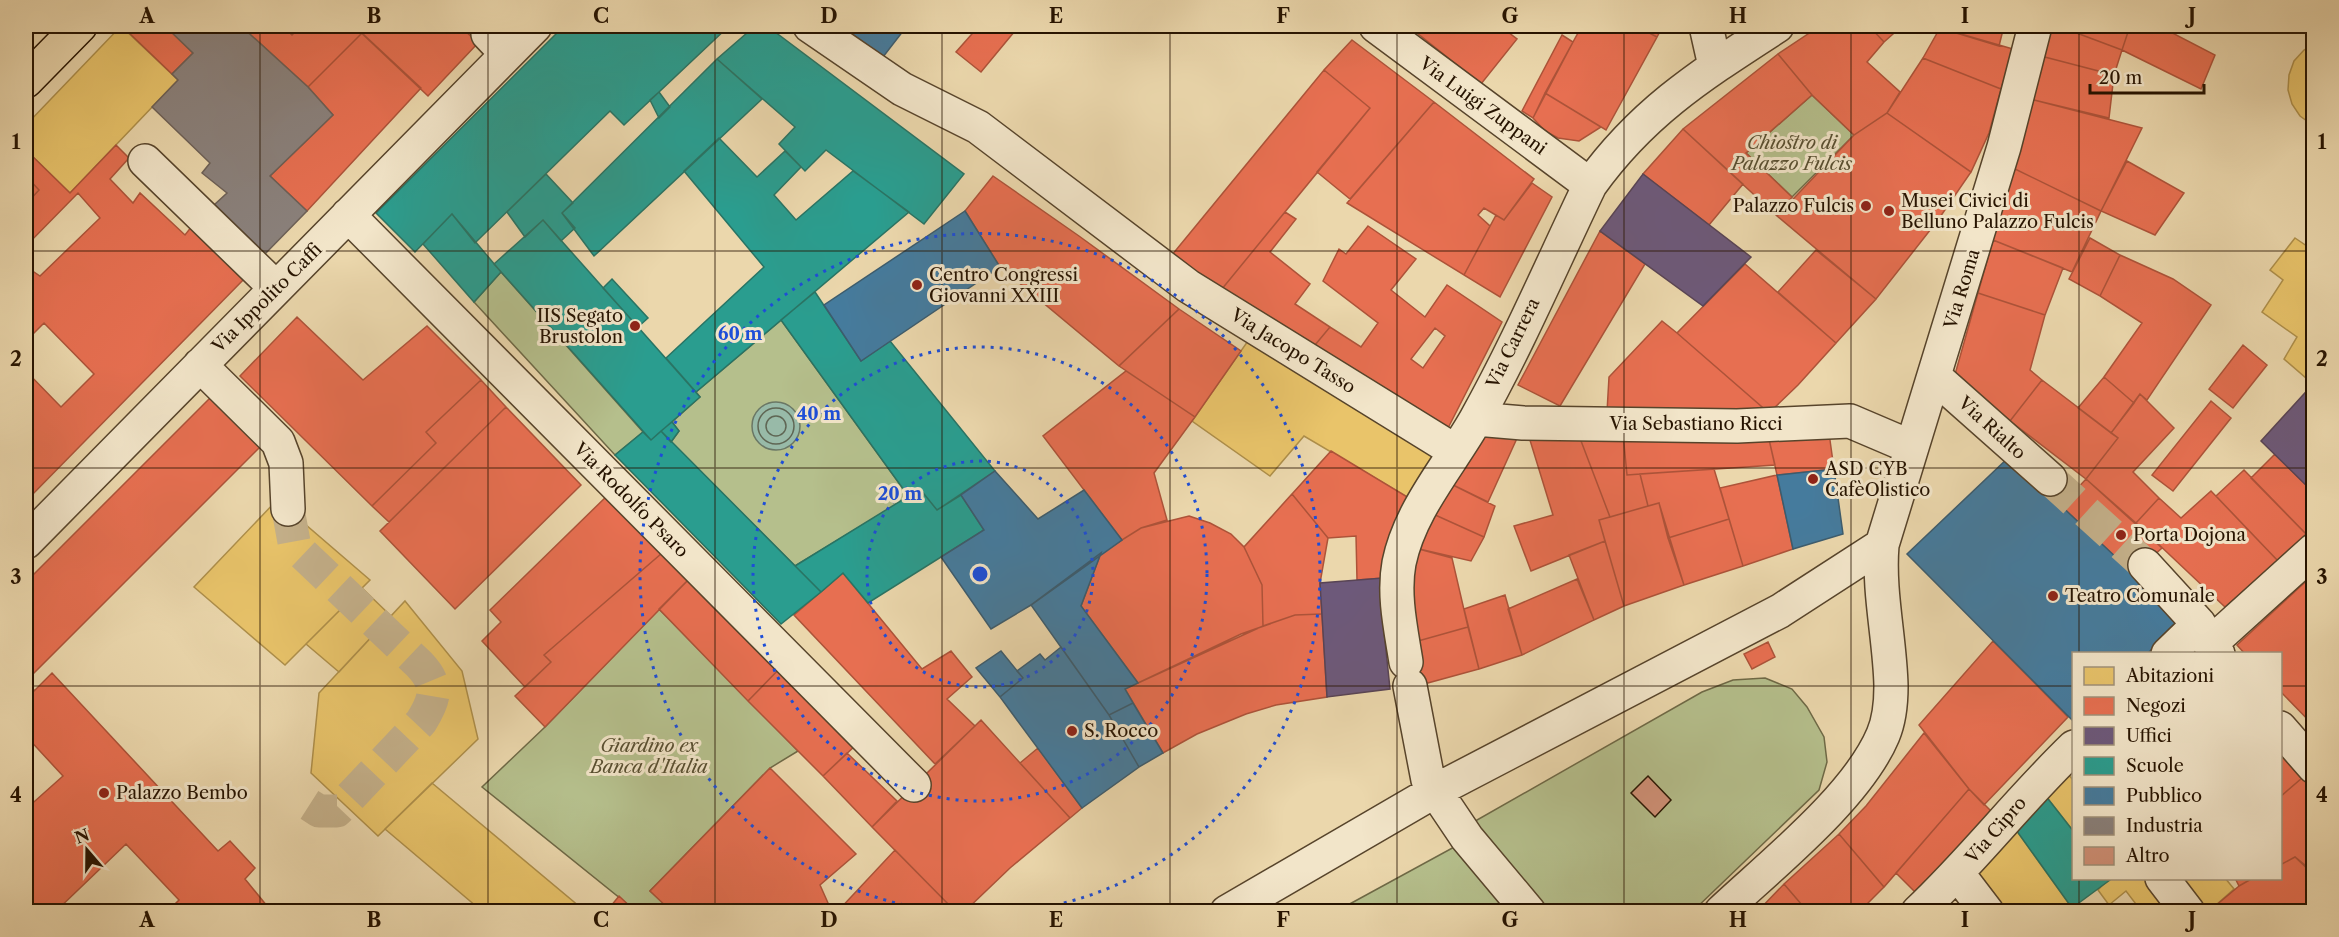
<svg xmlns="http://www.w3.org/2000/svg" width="2339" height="937" font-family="'Libre Caslon Text',serif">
	<rect width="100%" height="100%" fill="#ebd7ac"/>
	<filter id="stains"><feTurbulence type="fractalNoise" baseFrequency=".00333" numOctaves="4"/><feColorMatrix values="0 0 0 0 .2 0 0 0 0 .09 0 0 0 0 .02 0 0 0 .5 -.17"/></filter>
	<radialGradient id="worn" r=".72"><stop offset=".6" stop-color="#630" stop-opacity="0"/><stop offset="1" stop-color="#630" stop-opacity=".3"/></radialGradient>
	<path fill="#b5bf8c" stroke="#6e6946" stroke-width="1.5" d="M 1812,95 L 1854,135 L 1792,197 L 1746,153 Z
		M 501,272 L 643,432 L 615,455 L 474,302 Z
		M 781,320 L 909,497 L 795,566 L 671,442 L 679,431 L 672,422 L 700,397 L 696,392 Z
		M 659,609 L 798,751 L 770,768 L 650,891 L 672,911 L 636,911 L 482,787 L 545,727 Z
		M 1765,678 L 1792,689 L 1807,707 L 1824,737 L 1827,762 L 1819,790 L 1693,911 L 1544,911 L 1470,824 L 1702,692 L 1733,680 Z
		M 1456,846 L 1511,912 L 1335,912 Z"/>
	<path fill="#98baa8" stroke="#6a7765" stroke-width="1.5" d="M752 426a24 24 0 1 1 48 0a24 24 0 1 1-48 0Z"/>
	<path fill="#e9c46a" stroke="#ae8f4a" stroke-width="1.5" d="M 121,26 L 178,80 L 70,193 L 26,150 L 26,125 Z
		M 2314,44 L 2314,126 L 2300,116 L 2292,104 L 2288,90 L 2289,75 L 2294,61 L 2304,50 Z
		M 2295,238 L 2314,251 L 2313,384 L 2284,359 L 2297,337 L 2262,312 L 2283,280 L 2270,270 Z
		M 1250,338 L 1437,455 L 1409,498 L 1304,436 L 1270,476 L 1192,421 Z
		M 277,500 L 370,580 L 285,665 L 194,587 Z
		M 362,588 L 391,616 L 339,672 L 306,644 Z
		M 405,601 L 462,671 L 478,739 L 378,836 L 311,773 L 319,693 Z
		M 2066,772 L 2074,781 L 2074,832 L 2045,795 Z
		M 432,783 L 586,912 L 483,912 L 385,829 Z
		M 2014,827 L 2072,908 L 2066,912 L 2004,912 L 1977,874 Z
		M 2109,878 L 2154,878 L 2181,912 L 2142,912 L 2126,891 L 2109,905 L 2098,890 Z
		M 2172,878 L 2225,878 L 2234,889 L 2208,912 L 2199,912 Z"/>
	<path fill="#e76f51" stroke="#ad5339" stroke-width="1.5" fill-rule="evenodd" d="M 128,26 L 165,26 L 193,53 L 172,74 L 125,29 Z
		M 241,26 L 282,26 L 292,35 L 301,26 L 354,26 L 362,33 L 308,87 Z
		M 354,26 L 460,26 L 478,43 L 428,96 Z
		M 460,26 L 497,26 L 478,43 Z
		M 979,26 L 1019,26 L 981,72 L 956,52 Z
		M 1415,26 L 1500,26 L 1517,39 L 1481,84 L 1412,29 Z
		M 1571,26 L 1636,26 L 1657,37 L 1606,130 L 1545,93 L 1579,31 Z
		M 1636,26 L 1663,26 L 1657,37 Z
		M 1820,26 L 1869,26 L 1884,42 L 1867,62 L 1900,92 L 1887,113 L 1854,135 L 1812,95 L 1778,54 Z
		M 1869,26 L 1902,26 L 1884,42 Z
		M 1941,26 L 2004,26 L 1999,46 L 1940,28 Z
		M 2045,26 L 2058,26 L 2122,50 L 2114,75 L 2037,55 Z
		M 2058,26 L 2130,26 L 2122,50 Z
		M 2130,26 L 2159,26 L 2215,55 L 2201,89 L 2122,50 Z
		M 1940,28 L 2013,49 L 2001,89 L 1923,58 Z
		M 362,33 L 421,88 L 307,211 L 270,176 L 333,115 L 308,87 Z
		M 1562,35 L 1573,42 L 1533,118 L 1522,111 Z
		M 1352,40 L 1434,102 L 1350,199 L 1317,172 L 1370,108 L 1324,70 Z
		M 1778,54 L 1812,95 L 1746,153 L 1792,197 L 1777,216 L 1683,129 Z
		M 2037,55 L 2114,75 L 2109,118 L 2026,98 Z
		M 1923,58 L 2001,89 L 1989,133 L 1971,172 L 1887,113 Z
		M 1324,70 L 1370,108 L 1217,295 L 1167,261 Z
		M 1545,93 L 1601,127 L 1579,141 L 1558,138 L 1545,131 L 1533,118 Z
		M 2026,98 L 2142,128 L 2101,211 L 2013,168 Z
		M 1434,102 L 1534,179 L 1504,220 L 1484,208 L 1478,215 L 1490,226 L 1464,275 L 1347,203 Z
		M 1887,113 L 1971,172 L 1938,220 L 1876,299 L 1777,216 L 1854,135 Z
		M 1683,129 L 1743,184 L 1709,225 L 1643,174 Z
		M 116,145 L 129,158 L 110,179 L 133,203 L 140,193 L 185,235 L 192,226 L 246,277 L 31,496 L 26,491 L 26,371 L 61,407 L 94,374 L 44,323 L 26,341 L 26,271 L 28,268 L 40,276 L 100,218 L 78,193 L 26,246 L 26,204 L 39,190 L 26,176 L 26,150 L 70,193 Z
		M 2127,161 L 2184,193 L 2155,235 L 2101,211 Z
		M 2013,168 L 2101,211 L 2072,272 L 1993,240 Z
		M 26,176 L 39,190 L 26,204 Z
		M 993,176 L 1079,236 L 1179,309 L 1119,366 L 1000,267 L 965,211 Z
		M 1532,183 L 1552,197 L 1500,297 L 1464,275 L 1496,215 L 1504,220 Z
		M 1285,212 L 1296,219 L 1270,252 L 1310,284 L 1295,304 L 1330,327 L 1310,351 L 1217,295 Z
		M 1368,226 L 1416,259 L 1391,290 L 1425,317 L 1447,285 L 1502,322 L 1446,432 L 1310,351 L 1330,327 L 1361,347 L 1378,323 L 1323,281 L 1339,249 L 1346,254 ZM 1435,328 L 1445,336 L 1423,368 L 1411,359 Z
		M 1600,231 L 1645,264 L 1560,406 L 1518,385 Z
		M 2090,238 L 2120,255 L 2100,296 L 2069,279 Z
		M 1993,240 L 2063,268 L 2045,315 L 1978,293 Z
		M 1816,250 L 1876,299 L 1836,343 L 1778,292 Z
		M 2120,255 L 2173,279 L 2211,305 L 2147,400 L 2140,394 L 2134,403 L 2104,377 L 2142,323 L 2100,296 Z
		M 1745,264 L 1836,343 L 1798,385 L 1769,413 L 1677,333 Z
		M 1978,293 L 2045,315 L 2030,370 L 2042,380 L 2010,421 L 1954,378 Z
		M 1179,309 L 1241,351 L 1195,417 L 1119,366 Z
		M 297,317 L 363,380 L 427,326 L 481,380 L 426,432 L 436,443 L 372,506 L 240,376 Z
		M 1662,321 L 1677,333 L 1769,413 L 1607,412 L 1609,377 Z
		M 2243,345 L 2267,365 L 2233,408 L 2209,389 Z
		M 1126,371 L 1195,417 L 1154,473 L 1167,520 L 1141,528 L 1122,540 L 1043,436 Z
		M 2104,377 L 2134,403 L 2111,433 L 2078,408 Z
		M 481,380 L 506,407 L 389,522 L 372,506 L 436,443 L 426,432 Z
		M 2042,380 L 2118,438 L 2086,479 L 2010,421 Z
		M 2140,394 L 2174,428 L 2133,472 L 2159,498 L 2136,523 L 2086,479 L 2118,438 L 2111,433 Z
		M 210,398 L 260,447 L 26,681 L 34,690 L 26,699 L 26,582 Z
		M 2211,401 L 2231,418 L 2173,491 L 2152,475 Z
		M 506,407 L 581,485 L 455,609 L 380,531 Z
		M 1482,427 L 1518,436 L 1488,502 L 1449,483 Z
		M 1578,433 L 1610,517 L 1599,520 L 1605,541 L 1531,571 L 1514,526 L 1553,515 L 1529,437 Z
		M 1578,433 L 1623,434 L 1627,475 L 1640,474 L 1648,506 L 1610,517 Z
		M 1829,433 L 1834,469 L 1777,475 L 1768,435 Z
		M 1623,434 L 1768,435 L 1775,465 L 1627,475 Z
		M 1331,451 L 1409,498 L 1383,578 L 1357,580 L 1356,536 L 1328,538 L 1292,494 Z
		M 2275,454 L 2314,493 L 2314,531 L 2308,536 L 2251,478 Z
		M 1714,469 L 1729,519 L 1668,538 L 1659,503 L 1648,506 L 1640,474 Z
		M 2244,470 L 2308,536 L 2278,561 L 2216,496 Z
		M 1777,475 L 1793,549 L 1743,566 L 1720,488 Z
		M 2086,479 L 2162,548 L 2133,574 L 2061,506 Z
		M 1449,483 L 1495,506 L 1484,537 L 1433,514 Z
		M 2211,491 L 2278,561 L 2225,607 L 2136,523 L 2159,498 L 2181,518 Z
		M 611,492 L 669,547 L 544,655 L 551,662 L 525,687 L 482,641 L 501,622 L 490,610 Z
		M 1292,494 L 1328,538 L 1320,583 L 1322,614 L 1295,615 L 1263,626 L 1262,585 L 1244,547 Z
		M 1659,503 L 1684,585 L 1624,606 L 1599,520 Z
		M 1433,514 L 1484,537 L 1471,561 L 1415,548 Z
		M 1189,516 L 1210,523 L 1231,534 L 1244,547 L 1262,585 L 1263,626 L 1138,683 L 1081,606 L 1101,553 L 1141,528 Z
		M 1729,519 L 1743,566 L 1684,585 L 1668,538 Z
		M 1605,541 L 1624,606 L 1594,620 L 1569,555 Z
		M 669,547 L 694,574 L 545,727 L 515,696 L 551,662 L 544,655 Z
		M 1415,548 L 1452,558 L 1468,627 L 1411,643 L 1406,590 Z
		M 843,573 L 922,669 L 951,651 L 972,677 L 947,699 L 975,726 L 935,764 L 794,615 Z
		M 694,574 L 784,664 L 748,701 L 659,609 Z
		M 2314,574 L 2314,726 L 2280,691 L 2280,654 L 2245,654 L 2237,645 Z
		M 1577,579 L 1594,620 L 1522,655 L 1508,609 Z
		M 1505,595 L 1522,655 L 1479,669 L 1464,609 Z
		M 1322,614 L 1327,697 L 1276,705 L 1246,714 L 1197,734 L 1163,753 L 1125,689 L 1241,634 L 1295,615 Z
		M 1468,627 L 1479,669 L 1424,684 L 1411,643 Z
		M 1993,641 L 2068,717 L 1984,805 L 1969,789 L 1919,725 Z
		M 1768,642 L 1775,657 L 1752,669 L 1744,654 Z
		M 784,664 L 857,744 L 823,776 L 748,701 Z
		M 52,673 L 218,851 L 230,841 L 255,868 L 245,879 L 272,912 L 167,912 L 179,900 L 126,844 L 55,912 L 26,912 L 26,809 L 63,776 L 26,736 L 26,699 Z
		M 981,720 L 1070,818 L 1010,868 L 964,912 L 956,912 L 872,827 Z
		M 1924,733 L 1969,789 L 1884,887 L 1839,834 L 1866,806 Z
		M 26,736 L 34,745 L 26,752 Z
		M 2280,742 L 2309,772 L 2280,797 Z
		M 1038,748 L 1082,808 L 1070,818 L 1020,763 Z
		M 847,753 L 897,801 L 872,827 L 823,776 Z
		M 770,768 L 856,854 L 820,885 L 832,912 L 672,912 L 650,891 Z
		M 2309,772 L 2314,778 L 2314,858 L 2305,865 L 2295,857 L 2280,865 L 2280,797 Z
		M 1969,789 L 1992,812 L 1946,863 L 1915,892 L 1896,873 Z
		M 1839,834 L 1884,887 L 1859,912 L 1808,912 L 1784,884 Z
		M 895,850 L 956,912 L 837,912 Z
		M 2295,857 L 2314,875 L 2314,909 L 2310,912 L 2208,912 L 2239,886 L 2253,878 L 2280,878 L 2280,865 Z
		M 2235,878 L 2253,878 L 2239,886 Z
		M 1784,884 L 1808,912 L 1757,912 Z
		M 619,896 L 636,912 L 606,912 Z"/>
	<path fill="#6d597a" stroke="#584455" stroke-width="1.5" d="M 1643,174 L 1751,257 L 1703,306 L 1600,231 Z
		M 2314,383 L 2314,493 L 2261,441 Z
		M 1383,578 L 1383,621 L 1390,689 L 1327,697 L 1320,583 Z"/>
	<path fill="#2a9d8f" stroke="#297464" stroke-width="1.5" d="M 564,26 L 729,26 L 624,125 L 610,111 L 475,243 L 452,214 L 415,252 L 376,213 Z
		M 755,26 L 767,26 L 964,174 L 924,224 L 826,150 L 805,171 L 779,144 L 795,127 L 717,59 Z
		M 717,59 L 762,99 L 594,256 L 562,213 Z
		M 659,92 L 670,107 L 659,118 L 650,100 Z
		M 719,138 L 757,177 L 785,151 L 801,167 L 774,195 L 796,220 L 853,171 L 909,212 L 696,392 L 666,358 L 764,267 L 684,171 Z
		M 546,174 L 573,203 L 562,213 L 575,228 L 561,241 L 543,220 L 525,237 L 507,212 Z
		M 452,214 L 501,272 L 474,302 L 423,244 Z
		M 543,220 L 700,397 L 651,440 L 494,264 Z
		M 612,279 L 648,318 L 638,327 L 603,288 Z
		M 815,292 L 861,361 L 890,341 L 995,471 L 937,510 L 920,489 L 909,497 L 781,320 Z
		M 672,422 L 679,431 L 671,442 L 661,431 Z
		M 661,431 L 821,592 L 781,624 L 615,455 L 643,432 L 651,440 Z
		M 920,489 L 937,510 L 961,495 L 984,530 L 868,603 L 843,573 L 821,592 L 795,566 Z
		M 2045,795 L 2074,832 L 2074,878 L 2110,880 L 2072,908 L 2014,827 Z"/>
	<path fill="#457b9d" stroke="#3c5c6e" stroke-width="1.5" d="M 842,26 L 907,26 L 883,57 Z
		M 965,211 L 1000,267 L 861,361 L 824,305 Z
		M 2009,457 L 2182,619 L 2147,654 L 2074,654 L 2074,722 L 1907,554 Z
		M 1834,469 L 1843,534 L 1793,549 L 1777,475 Z
		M 995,471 L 1038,519 L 1084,490 L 1122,540 L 1031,605 L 991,629 L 941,557 L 984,530 L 961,495 Z
		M 1101,553 L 1081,606 L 1138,683 L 1125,689 L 1133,703 L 1109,715 L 1031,605 Z
		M 1061,647 L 1109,715 L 1139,767 L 1082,808 L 1000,697 L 1023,678 L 1017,671 L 1040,654 L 1045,660 Z
		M 1001,651 L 1023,678 L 1000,697 L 976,668 Z
		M 1133,703 L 1163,753 L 1139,767 L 1109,715 Z"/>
	<path fill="#8a817c" stroke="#6c6057" stroke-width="1.5" d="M 165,26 L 241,26 L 308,87 L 333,115 L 270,176 L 307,211 L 265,254 L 214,205 L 227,193 L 202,173 L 210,163 L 152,107 L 178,80 L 172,74 L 193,53 Z"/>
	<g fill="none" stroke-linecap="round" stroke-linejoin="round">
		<path stroke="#5f6654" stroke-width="1.5" d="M758 426a18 18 0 1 1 36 0a18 18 0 1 1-36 0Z
			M766 426a10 10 0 1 1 20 0a10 10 0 1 1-20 0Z"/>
	</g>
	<path fill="#d19178" stroke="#261300" stroke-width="1.5" d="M 1648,776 L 1671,800 L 1655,817 L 1631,793 Z"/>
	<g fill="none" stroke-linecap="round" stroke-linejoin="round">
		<path stroke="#c4b08a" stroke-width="33" stroke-dasharray="33 16" stroke-linecap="butt" d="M 2050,479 L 2145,565
			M 288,509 L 294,542 L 301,552 L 419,664 C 439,685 436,698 421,722 L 337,811 L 319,811 L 308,804"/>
		<defs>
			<path id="minor" d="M 810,26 L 902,89 L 978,127 L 1188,286 L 1455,451
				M 1376,26 L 1590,185
				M 1706,26 L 1715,66
				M 488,34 L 507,54
				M 145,161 L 276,288
				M 348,215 L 914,785
				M 200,365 L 278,442 L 286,463 L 288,509
				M 1935,377 L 2050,479
				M 1476,419 L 1523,423 L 1737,426 L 1850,421 L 1911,447
				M 26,542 L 535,26
				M 2145,565 L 2199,624 L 2218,654
				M 2210,644 L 2314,550
				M 2168,654 L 2199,624
				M 1406,662 C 1401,630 1393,595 1399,563 C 1410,509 1450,465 1476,419 C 1518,344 1553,262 1590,185 C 1643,111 1703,74 1777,26
				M 1410,686 L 1428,780 L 1467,838 L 1529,912
				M 2280,728 L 2314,767
				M 1958,874 L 1987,912
				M 2162,878 L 2188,912
				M 1227,912 L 1435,791 L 1780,611 L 1882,545
				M 1721,912 C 1771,865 1857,797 1883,735 C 1889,721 1891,701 1891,686 C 1890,639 1878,592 1882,545 L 2004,147 L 2035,26
				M 1918,912 C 1973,860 2019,800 2074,747"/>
			<path id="major" d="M 26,81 L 80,26"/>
		</defs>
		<use href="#minor" stroke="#57442b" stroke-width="36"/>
		<use href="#major" stroke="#261300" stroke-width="36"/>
		<use href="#minor" stroke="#f2e5c9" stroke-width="33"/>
		<use href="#major" stroke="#ebd7ac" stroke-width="33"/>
	</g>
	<path fill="none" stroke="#261300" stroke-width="1.5" stroke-opacity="0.55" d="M 260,26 L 260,912M 488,26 L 488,912M 715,26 L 715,912M 942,26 L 942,912M 1170,26 L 1170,912M 1397,26 L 1397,912M 1624,26 L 1624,912M 1851,26 L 1851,912M 2079,26 L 2079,654M 26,251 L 2314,251M 26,468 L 2314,468M 26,686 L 2074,686M 2280,686 L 2314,686M 2079,878 L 2079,912"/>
	<g fill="none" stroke="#1d4ed8" stroke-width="3" stroke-dasharray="3 6">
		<circle cx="980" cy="574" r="113"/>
		<circle cx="980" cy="574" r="227"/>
		<path d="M939 911A340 340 0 1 1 1021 911"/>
	</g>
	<g fill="#8f2418" stroke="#f2e5c9" stroke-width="2">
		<circle cx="1866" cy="206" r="6"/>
		<circle cx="1889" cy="211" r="6"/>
		<circle cx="917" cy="285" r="6"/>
		<circle cx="635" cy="326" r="6"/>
		<circle cx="1813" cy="479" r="6"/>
		<circle cx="2121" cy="535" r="6"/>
		<circle cx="2053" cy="596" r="6"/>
		<circle cx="1072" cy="731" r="6"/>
		<circle cx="104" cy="793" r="6"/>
	</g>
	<g text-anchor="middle" stroke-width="6" stroke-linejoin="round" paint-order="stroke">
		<g font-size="18" fill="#261300" stroke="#f2e5c9">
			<text transform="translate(1483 106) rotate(36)" y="6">Via Luigi Zuppani</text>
			<text transform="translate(1962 289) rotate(-73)" y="6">Via Roma</text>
			<text transform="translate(267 298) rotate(-45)" y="6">Via Ippolito Caffi</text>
			<text transform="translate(1513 343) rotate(-64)" y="6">Via Carrera</text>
			<text transform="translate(1293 351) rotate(32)" y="6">Via Jacopo Tasso</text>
			<text x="1696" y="430">Via Sebastiano Ricci</text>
			<text transform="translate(1992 428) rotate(42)" y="6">Via Rialto</text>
			<text transform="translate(631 500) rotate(45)" y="6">Via Rodolfo Psaro</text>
			<text transform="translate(1996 830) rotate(-49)" y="6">Via Cipro</text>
		</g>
		<g font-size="18" font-style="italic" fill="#584f31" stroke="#f2e5c9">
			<text x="1792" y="149">Chiostro di<tspan x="1792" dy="21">Palazzo Fulcis</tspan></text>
			<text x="649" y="752">Giardino ex<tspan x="649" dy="21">Banca d'Italia</tspan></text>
		</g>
		<g font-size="18" fill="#261300" stroke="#f2e5c9" text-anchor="start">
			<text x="1901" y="207">Musei Civici di<tspan x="1901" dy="21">Belluno Palazzo Fulcis</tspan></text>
			<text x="1854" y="212" text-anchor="end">Palazzo Fulcis</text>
			<text x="929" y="281">Centro Congressi<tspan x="929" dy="21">Giovanni XXIII</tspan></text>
			<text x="623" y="322" text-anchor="end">IIS Segato<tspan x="623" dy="21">Brustolon</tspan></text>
			<text x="1825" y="475">ASD CYB<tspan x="1825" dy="21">CafèOlistico</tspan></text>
			<text x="2133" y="541">Porta Dojona</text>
			<text x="2065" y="602">Teatro Comunale</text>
			<text x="1084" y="737">S. Rocco</text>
			<text x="116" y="799">Palazzo Bembo</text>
		</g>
	</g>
	<circle cx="980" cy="574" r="9" fill="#1d4ed8" stroke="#f2e5c9" stroke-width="3"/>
	<g font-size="18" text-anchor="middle" font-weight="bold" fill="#1d4ed8" stroke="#f2e5c9" stroke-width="6" stroke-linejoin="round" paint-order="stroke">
		<text x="740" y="340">60 m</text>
		<text x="819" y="420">40 m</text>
		<text x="900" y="500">20 m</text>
	</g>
	<rect width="2339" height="937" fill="none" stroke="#ebd7ac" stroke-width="66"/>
	<rect x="2072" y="652" width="210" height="228" fill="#f2e5c9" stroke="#a09179" stroke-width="1.5"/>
	<rect x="2084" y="667" width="30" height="18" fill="#e9c46a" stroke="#a09179" stroke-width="1.5"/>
	<text x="2126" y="682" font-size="18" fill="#261300">Abitazioni</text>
	<rect x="2084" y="697" width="30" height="18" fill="#e76f51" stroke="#a09179" stroke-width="1.5"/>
	<text x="2126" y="712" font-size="18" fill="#261300">Negozi</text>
	<rect x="2084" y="727" width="30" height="18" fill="#6d597a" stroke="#a09179" stroke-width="1.5"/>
	<text x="2126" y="742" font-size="18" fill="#261300">Uffici</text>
	<rect x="2084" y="757" width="30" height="18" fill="#2a9d8f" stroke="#a09179" stroke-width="1.5"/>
	<text x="2126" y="772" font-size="18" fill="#261300">Scuole</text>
	<rect x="2084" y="787" width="30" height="18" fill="#457b9d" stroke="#a09179" stroke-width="1.5"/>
	<text x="2126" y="802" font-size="18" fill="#261300">Pubblico</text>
	<rect x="2084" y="817" width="30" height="18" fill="#8a817c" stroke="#a09179" stroke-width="1.5"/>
	<text x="2126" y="832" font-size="18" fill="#261300">Industria</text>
	<rect x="2084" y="847" width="30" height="18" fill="#d19178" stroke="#a09179" stroke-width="1.5"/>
	<text x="2126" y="862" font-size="18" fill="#261300">Altro</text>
	<g transform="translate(87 850) rotate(340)" stroke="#f2e5c9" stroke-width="4.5" paint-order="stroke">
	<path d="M0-4.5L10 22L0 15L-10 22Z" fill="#261300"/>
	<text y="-9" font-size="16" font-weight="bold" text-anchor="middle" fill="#261300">N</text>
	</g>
	<path d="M2090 84v9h114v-9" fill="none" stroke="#261300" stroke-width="3"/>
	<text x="2099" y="84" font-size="18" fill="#261300" stroke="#f2e5c9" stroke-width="4.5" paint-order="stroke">20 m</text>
	<rect x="33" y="33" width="2273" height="871" fill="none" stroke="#261300" stroke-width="2"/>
	<g font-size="20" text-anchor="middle" font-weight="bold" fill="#261300">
		<text x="147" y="23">A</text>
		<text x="374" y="23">B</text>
		<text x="601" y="23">C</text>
		<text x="829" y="23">D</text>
		<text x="1056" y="23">E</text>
		<text x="1283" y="23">F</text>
		<text x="1510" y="23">G</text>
		<text x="1738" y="23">H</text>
		<text x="1965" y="23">I</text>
		<text x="2192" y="23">J</text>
		<text x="16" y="149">1</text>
		<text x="2322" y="149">1</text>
		<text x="16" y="366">2</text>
		<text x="2322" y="366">2</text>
		<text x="16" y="584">3</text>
		<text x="2322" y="584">3</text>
		<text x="16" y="802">4</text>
		<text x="2322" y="802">4</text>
		<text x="147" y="927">A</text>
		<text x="374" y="927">B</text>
		<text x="601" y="927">C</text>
		<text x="829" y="927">D</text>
		<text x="1056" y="927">E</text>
		<text x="1283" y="927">F</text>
		<text x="1510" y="927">G</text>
		<text x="1738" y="927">H</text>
		<text x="1965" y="927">I</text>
		<text x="2192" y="927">J</text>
	</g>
	<rect width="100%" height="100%" filter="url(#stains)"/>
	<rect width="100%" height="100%" fill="url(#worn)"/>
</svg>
